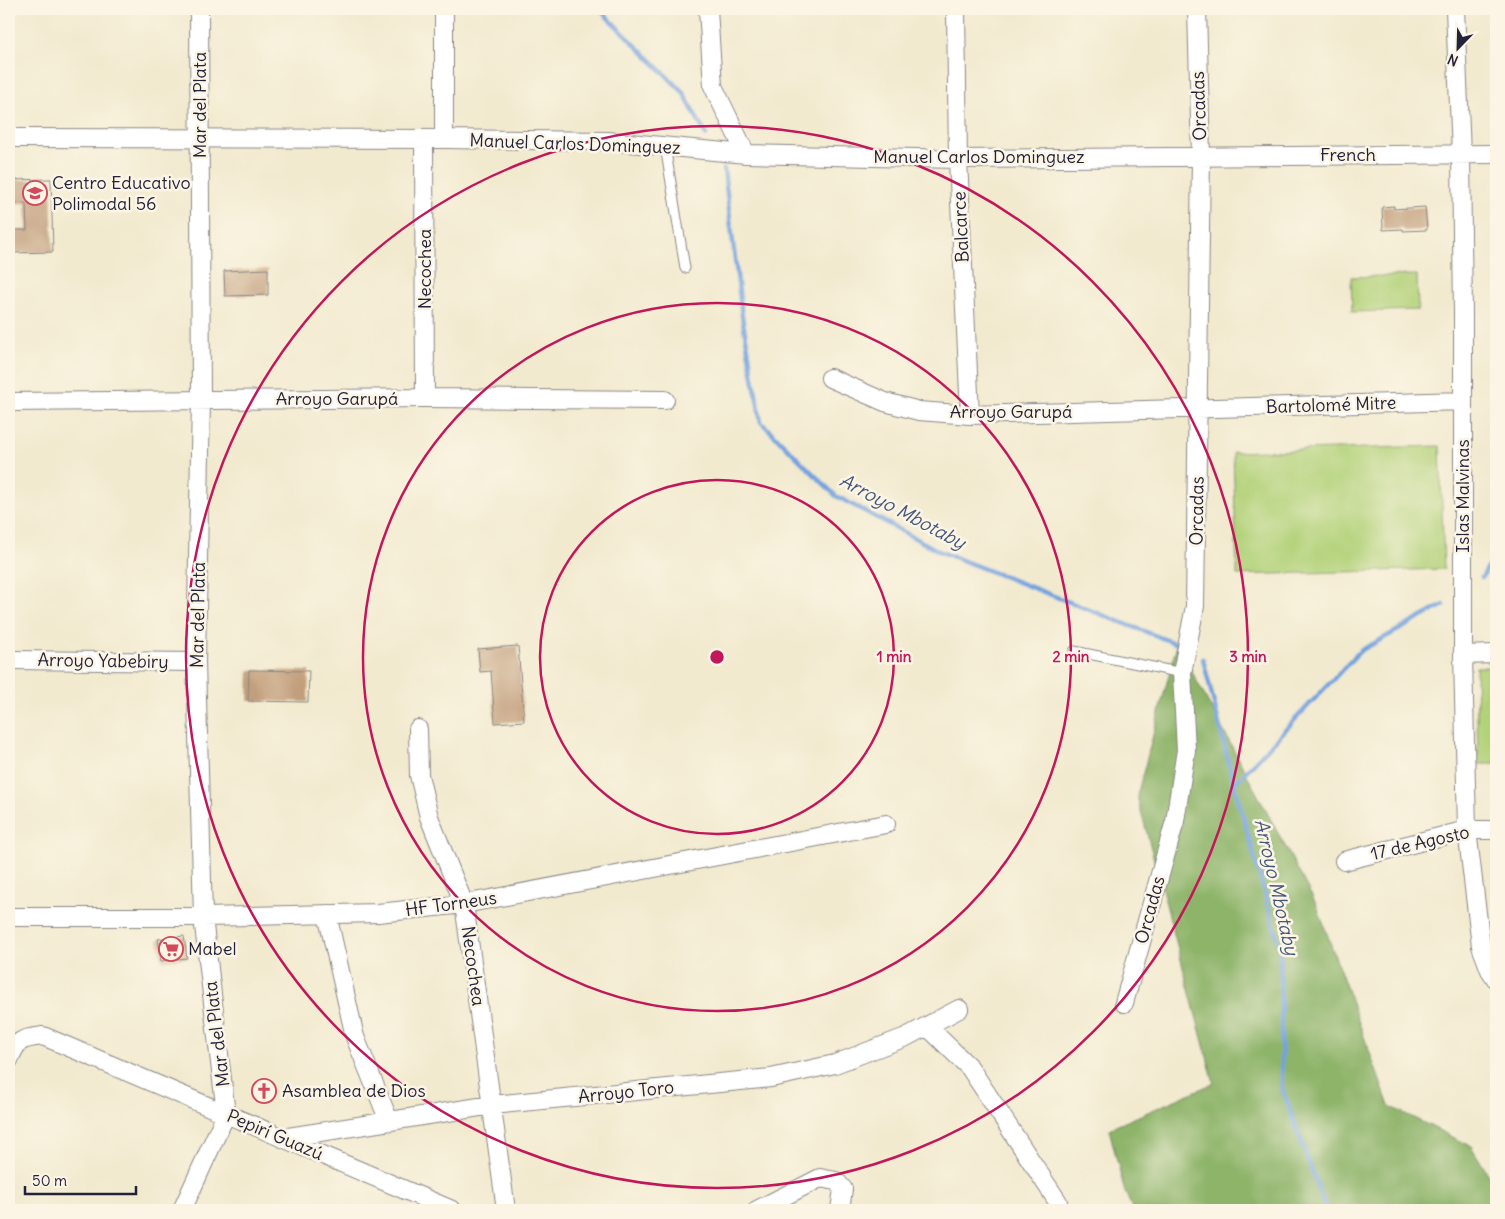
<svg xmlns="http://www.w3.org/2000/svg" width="1505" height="1219" font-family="Delius,sans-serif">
	<rect width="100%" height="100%" fill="#fcf5e5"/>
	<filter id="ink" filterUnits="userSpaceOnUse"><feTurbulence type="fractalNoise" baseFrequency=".02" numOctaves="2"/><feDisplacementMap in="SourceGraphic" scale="10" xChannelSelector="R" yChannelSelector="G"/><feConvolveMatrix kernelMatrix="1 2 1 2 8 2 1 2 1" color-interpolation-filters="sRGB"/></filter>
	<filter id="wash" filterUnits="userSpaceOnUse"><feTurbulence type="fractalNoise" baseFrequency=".0096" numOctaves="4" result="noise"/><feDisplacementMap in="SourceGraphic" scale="20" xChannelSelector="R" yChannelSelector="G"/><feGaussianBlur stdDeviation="1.12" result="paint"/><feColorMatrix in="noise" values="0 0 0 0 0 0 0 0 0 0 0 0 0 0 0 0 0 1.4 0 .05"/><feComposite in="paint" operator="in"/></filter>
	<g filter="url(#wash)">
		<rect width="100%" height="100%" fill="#f2eacf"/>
		<path fill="#b2d279" stroke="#6a7a5a" d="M 1417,275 L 1418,310 L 1352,312 L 1351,277 Z
			M 1440,446 L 1444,569 L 1237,575 L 1233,452 Z
			M 1476,667 L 1496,667 L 1496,764 L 1478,764 Z"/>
		<path fill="#8db469" stroke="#586b52" d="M 1177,644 L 1317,906 L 1389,1106 L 1471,1146 L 1496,1187 L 1496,1210 L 1133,1210 L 1125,1192 L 1109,1129 L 1214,1083 L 1137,796 Z"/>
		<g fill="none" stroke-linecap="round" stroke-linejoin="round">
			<path stroke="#74a3de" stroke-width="4.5" d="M 599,9 L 683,92 L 706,135
				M 724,169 L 742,316 L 761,422 L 836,496 L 941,552 L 1177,644
				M 1482,577 L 1496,554
				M 1203,659 L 1234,784 L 1280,949 L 1282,1088 L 1326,1210
				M 1234,784 L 1360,651 L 1444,605"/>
		</g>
		<g id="blocks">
			<path fill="#c29f7c" d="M 51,179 L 53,252 L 9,253 L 9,230 L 27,230 L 26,203 L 9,204 L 9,180 Z
				M 1394,206 L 1394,209 L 1425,207 L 1427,230 L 1403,231 L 1403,229 L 1383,230 L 1382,207 Z
				M 268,269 L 268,295 L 225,296 L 224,271 Z
				M 518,646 L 524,721 L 495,723 L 491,671 L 480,672 L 478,649 Z
				M 249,670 L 309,671 L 308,702 L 248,701 Z
				M 184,936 L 187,958 L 161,961 L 158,939 Z"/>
		</g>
	</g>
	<g filter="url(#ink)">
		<use href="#blocks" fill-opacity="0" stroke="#8a8685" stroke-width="1"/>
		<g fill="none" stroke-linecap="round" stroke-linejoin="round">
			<defs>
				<path id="lane" d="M 665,146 L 685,268
					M 1074,651 L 1182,673"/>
				<path id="street" d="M 444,9 L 444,139
					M 708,9 L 713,86 L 746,154
					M 956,9 L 958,159 L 970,415
					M 1455,9 L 1461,154 L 1463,315 L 1463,655 L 1467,830 L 1481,946 L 1490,970 L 1496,979
					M 9,138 L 444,139 L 608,141 L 746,154 L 958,159 L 1496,154
					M 424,139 L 425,398
					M 830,378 L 885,402 L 919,411 L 970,415 L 1463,401
					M 9,402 L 425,398 L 665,400
					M 1463,655 L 1496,654
					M 9,660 L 196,662
					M 418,729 L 419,775 L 429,817 L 464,904 L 506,1210
					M 1344,861 L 1467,830 L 1496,830
					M 327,914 L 355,1037 L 389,1121
					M 9,917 L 203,917 L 378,913 L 464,904 L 886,824
					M 1124,1003 L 1175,821 L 1186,750 L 1182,673 L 1195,606 L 1201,157 L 1197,9
					M 927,1026 L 970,1068 L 1058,1202 L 1057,1210
					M 9,1060 C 18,1038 22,1039 43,1036 L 452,1210
					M 282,1138 L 492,1105 L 771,1078 L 835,1064 L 906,1037 L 959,1009
					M 182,1210 L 226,1114 L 203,917 L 196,662 L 201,400 L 199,9
					M 757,1210 L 820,1178 L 836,1181 L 843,1189 L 840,1210"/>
			</defs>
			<use href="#lane" stroke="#8a8685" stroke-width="11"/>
			<use href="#street" stroke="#8a8685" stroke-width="20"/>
			<use href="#lane" stroke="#fff" stroke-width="9"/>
			<use href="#street" stroke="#fff" stroke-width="18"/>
		</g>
	</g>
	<g fill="none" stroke="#c2185b" stroke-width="2.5">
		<circle cx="717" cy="657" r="177"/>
		<circle cx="717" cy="657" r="354"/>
		<circle cx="717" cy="657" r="531"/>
	</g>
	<defs>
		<symbol id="school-ring" viewBox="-11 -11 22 22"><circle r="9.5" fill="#fcf5e5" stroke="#d1495b" stroke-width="1.5"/><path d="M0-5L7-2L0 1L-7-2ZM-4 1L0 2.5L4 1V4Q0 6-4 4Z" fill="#d1495b"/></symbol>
		<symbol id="supermarket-ring" viewBox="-11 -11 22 22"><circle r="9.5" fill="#fcf5e5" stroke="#d1495b" stroke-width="1.5"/><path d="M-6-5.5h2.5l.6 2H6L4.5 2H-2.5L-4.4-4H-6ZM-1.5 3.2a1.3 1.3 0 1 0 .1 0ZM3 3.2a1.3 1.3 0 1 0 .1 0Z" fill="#d1495b"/></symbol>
		<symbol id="church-ring" viewBox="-11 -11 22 22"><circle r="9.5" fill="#fcf5e5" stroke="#d1495b" stroke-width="1.5"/><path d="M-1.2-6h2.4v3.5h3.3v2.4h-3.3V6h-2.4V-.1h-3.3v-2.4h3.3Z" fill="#d1495b"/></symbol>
	</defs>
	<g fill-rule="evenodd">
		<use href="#school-ring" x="21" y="179" width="28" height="28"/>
		<use href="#supermarket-ring" x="157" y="935" width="28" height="28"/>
		<use href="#church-ring" x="250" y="1077" width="28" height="28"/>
	</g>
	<g text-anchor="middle" stroke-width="5" stroke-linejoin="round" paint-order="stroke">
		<g font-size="18" fill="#22223b" stroke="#fcf5e5">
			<text transform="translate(200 105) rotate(-90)" y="6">Mar del Plata</text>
			<text transform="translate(1199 106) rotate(-92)" y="6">Orcadas</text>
			<text transform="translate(575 144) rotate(2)" y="6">Manuel Carlos Dominguez</text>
			<text x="1348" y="161">French</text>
			<text x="979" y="163">Manuel Carlos Dominguez</text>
			<text transform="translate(961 227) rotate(-93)" y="6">Balcarce</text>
			<text transform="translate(425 269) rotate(-90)" y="6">Necochea</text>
			<text x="337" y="405">Arroyo Garupá</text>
			<text transform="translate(1331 405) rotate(-2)" y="6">Bartolomé Mitre</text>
			<text x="1011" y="418">Arroyo Garupá</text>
			<text transform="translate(1463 496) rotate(-90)" y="6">Islas Malvinas</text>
			<text transform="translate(1197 511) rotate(-89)" y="6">Orcadas</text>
			<text transform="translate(198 615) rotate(-89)" y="6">Mar del Plata</text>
			<text transform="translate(103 661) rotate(1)" y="6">Arroyo Yabebiry</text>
			<text transform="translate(1420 843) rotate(-13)" y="6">17 de Agosto</text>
			<text transform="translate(451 904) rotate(-8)" y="6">HF Torneus</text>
			<text transform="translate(1150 910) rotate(-75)" y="6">Orcadas</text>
			<text transform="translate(473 966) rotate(82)" y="6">Necochea</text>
			<text transform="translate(217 1034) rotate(-97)" y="6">Mar del Plata</text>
			<text transform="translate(626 1092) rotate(-6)" y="6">Arroyo Toro</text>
			<text transform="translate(275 1135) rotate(23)" y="6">Pepirí Guazú</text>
		</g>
		<g font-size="18" fill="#22223b" stroke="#fcf5e5" text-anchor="start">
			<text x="52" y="189">Centro Educativo<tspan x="52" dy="21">Polimodal 56</tspan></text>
			<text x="188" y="955">Mabel</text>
			<text x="282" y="1097">Asamblea de Dios</text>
		</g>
		<g font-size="19" font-style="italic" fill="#43567c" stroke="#fcf5e5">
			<text transform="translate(903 511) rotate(28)" y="7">Arroyo Mbotaby</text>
			<text transform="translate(1277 887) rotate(77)" y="7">Arroyo Mbotaby</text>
		</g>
	</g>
	<circle cx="717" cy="657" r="8" fill="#c2185b" stroke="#fcf5e5" stroke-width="2.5"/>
	<g font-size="15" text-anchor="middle" font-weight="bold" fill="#c2185b" stroke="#fcf5e5" stroke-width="5" stroke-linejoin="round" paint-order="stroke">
		<text x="894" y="662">1 min</text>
		<text x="1071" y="662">2 min</text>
		<text x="1248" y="662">3 min</text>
	</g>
	<rect width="1505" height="1219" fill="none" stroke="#fcf5e5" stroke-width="30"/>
	<g transform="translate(1458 48) rotate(203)" stroke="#fcf5e5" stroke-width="4" paint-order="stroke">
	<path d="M0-4L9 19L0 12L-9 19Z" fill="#22223b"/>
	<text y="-8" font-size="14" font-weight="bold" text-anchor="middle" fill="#22223b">N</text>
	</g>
	<path d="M25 1186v8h111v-8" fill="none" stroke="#22223b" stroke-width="2.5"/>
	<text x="32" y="1186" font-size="15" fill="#22223b" stroke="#fcf5e5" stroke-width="4" paint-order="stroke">50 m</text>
</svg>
